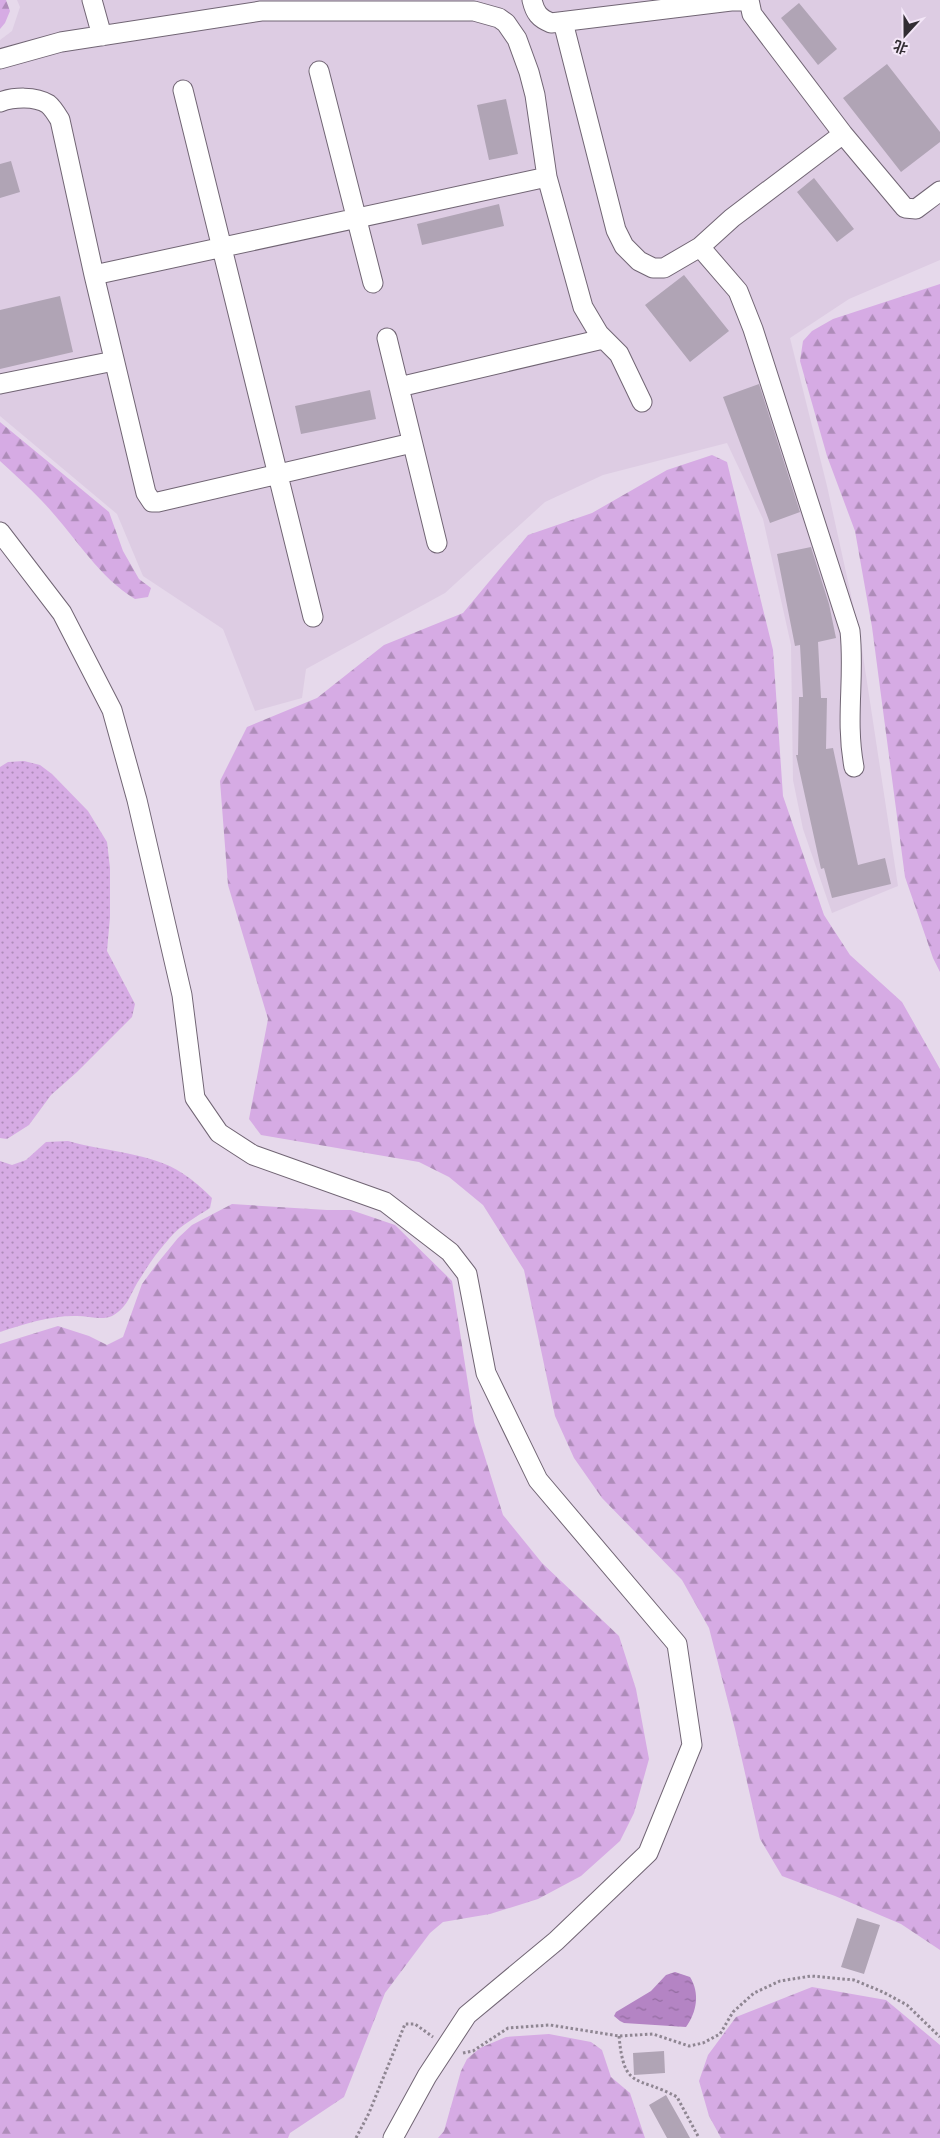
<svg xmlns="http://www.w3.org/2000/svg" width="940" height="2138" font-family="'Source Serif 4','Noto Sans SC',serif">
	<defs>
		<pattern id="grass-dots" width="8" height="8" patternUnits="userSpaceOnUse" patternTransform="scale(1.25)"><rect width="8" height="8" fill="#d6abe4"/><path d="M2 2h.1M6 6h.1" fill="none" stroke="#ae8cb9" stroke-width="1.8" stroke-linecap="round"/></pattern>
		<pattern id="forest-firs" width="22" height="20" patternUnits="userSpaceOnUse" patternTransform="scale(1.25)"><rect width="22" height="20" fill="#d6abe4"/><path d="M5 1l3.5 6h-7zM16 11l3.5 6h-7z" fill="#ae8cb9"/></pattern>
		<pattern id="water-ripples" width="26" height="14" patternUnits="userSpaceOnUse" patternTransform="scale(1.25)"><rect width="26" height="14" fill="#b484c4"/><path d="M2 4q2-2 4 0t4 0M15 11q2-2 4 0t4 0" fill="none" stroke="#936ca0"/></pattern>
	</defs>
	<rect width="100%" height="100%" fill="#e6d9eb"/>
	<path fill="#ddcce3" d="M 17,0 L 940,0 L 940,260 L 849,299 L 790,338 L 827,486 L 860,636 L 898,886 L 832,913 L 803,829 L 793,780 L 791,645 L 763,519 L 727,443 L 603,475 L 545,502 L 445,593 L 306,669 L 302,698 L 255,711 L 223,629 L 143,576 L 117,514 L 0,416 L 0,40 L 12,31 L 20,7 Z"/>
	<path fill="url(#grass-dots)" d="M 24,761 L 40,765 L 52,774 L 88,811 L 107,842 L 110,868 L 110,917 L 107,951 L 135,1004 L 132,1017 L 77,1072 L 51,1095 L 29,1125 L 7,1139 L 0,1138 L 0,767 L 8,762 Z
		M 68,1141 C 102,1151 153,1153 182,1173 C 193,1180 203,1189 212,1198 L 210,1208 C 196,1217 179,1226 168,1240 C 158,1251 149,1264 141,1277 C 131,1291 129,1307 112,1316 C 101,1321 86,1315 74,1316 C 49,1316 24,1324 0,1332 L 0,1161 L 12,1165 L 26,1160 L 46,1142 Z"/>
	<path fill="url(#forest-firs)" d="M 0,0 L 6,0 L 10,11 L 5,23 L 0,29 Z
		M 940,284 L 940,972 L 933,958 L 905,877 L 872,627 L 855,531 L 827,456 L 800,361 L 803,341 L 812,331 L 833,319 Z
		M 0,422 L 109,512 L 123,551 L 139,579 L 151,588 L 148,597 L 135,599 C 97,576 73,533 42,501 C 29,487 14,474 0,461 Z
		M 712,455 L 727,462 L 773,650 L 783,796 L 824,915 L 850,955 L 902,1002 L 940,1069 L 940,1950 L 901,1924 L 835,1896 L 782,1876 L 760,1839 L 735,1729 L 709,1628 L 682,1580 L 602,1498 L 574,1458 L 555,1416 L 524,1270 L 483,1205 L 449,1177 L 419,1162 L 261,1135 L 249,1119 L 268,1019 L 228,885 L 220,781 L 247,727 L 317,698 L 384,645 L 463,613 L 528,535 L 592,513 L 667,470 Z
		M 232,1204 L 327,1210 L 351,1210 L 395,1225 L 452,1281 L 474,1422 L 503,1515 L 542,1563 L 619,1636 L 636,1689 L 649,1759 L 634,1813 L 620,1841 L 581,1876 L 538,1899 L 490,1914 L 443,1922 L 430,1933 L 385,1993 L 344,2097 L 290,2133 L 288,2138 L 0,2138 L 0,1344 L 58,1326 L 89,1336 L 107,1345 L 123,1337 L 142,1284 L 156,1265 L 178,1238 L 192,1225 Z
		M 812,1987 L 886,2000 L 940,2045 L 940,2138 L 721,2138 L 709,2116 L 699,2081 L 708,2055 L 736,2017 Z
		M 549,2034 L 591,2042 L 602,2050 L 611,2077 L 630,2093 L 645,2138 L 438,2138 L 444,2131 L 461,2071 L 467,2059 L 480,2048 L 506,2037 Z"/>
	<path fill="url(#water-ripples)" d="M 675,1972 L 690,1977 C 700,1993 697,2012 686,2027 L 624,2023 L 620,2021 L 614,2016 L 616,2012 L 651,1991 L 666,1975 Z"/>
	<path fill="#b0a4b5" d="M 799,3 L 837,49 L 818,65 L 781,18 Z
		M 887,64 L 940,132 L 940,142 L 901,172 L 843,98 Z
		M 506,99 L 518,154 L 489,160 L 477,105 Z
		M 11,161 L 20,192 L 0,198 L 0,164 Z
		M 814,178 L 854,229 L 837,242 L 797,192 Z
		M 499,204 L 504,226 L 422,245 L 417,224 Z
		M 684,275 L 729,331 L 690,362 L 645,305 Z
		M 60,296 L 73,352 L 0,369 L 0,310 Z
		M 759,384 L 800,512 L 770,523 L 723,397 Z
		M 370,390 L 376,419 L 301,434 L 295,406 Z
		M 811,547 L 829,604 L 836,638 L 818,642 L 821,698 L 827,698 L 826,749 L 833,748 L 858,865 L 885,858 L 891,884 L 832,898 L 824,868 L 821,869 L 796,755 L 798,755 L 799,697 L 803,697 L 800,645 L 795,646 L 777,554 Z
		M 857,1918 L 880,1925 L 864,1974 L 841,1967 Z
		M 664,2051 L 665,2073 L 634,2075 L 633,2053 Z
		M 666,2095 L 679,2118 L 690,2138 L 667,2138 L 649,2105 Z"/>
	<g fill="none" stroke-linecap="round" stroke-linejoin="round">
		<defs>
			<path id="minor" d="M 92,0 L 102,36
				M 532,0 C 535,13 539,18 551,23 L 731,1 L 748,1
				M 749,0 L 752,14 L 843,134 L 905,208 L 916,209 L 940,191
				M 563,22 L 616,230 L 624,246 L 639,261 L 653,268 L 664,268 L 700,247 L 732,218 L 843,134
				M 0,59 L 61,42 L 261,11 L 474,11 L 499,18 L 506,23 L 517,39 L 529,72 L 535,95 L 547,177 L 583,307 L 599,334 L 619,354 L 642,402
				M 319,71 L 373,283
				M 183,90 L 313,617
				M 0,102 C 14,97 35,96 48,104 C 53,108 57,115 60,120 L 94,275 L 146,493 L 152,502 L 158,502 L 412,443
				M 700,247 L 738,291 L 753,329 L 850,631 C 855,678 845,719 854,767
				M 94,275 L 547,177
				M 387,338 L 437,543
				M 0,384 L 114,361
				M 399,387 L 603,339
				M 0,532 L 62,613 L 112,710 L 137,800 L 182,995 L 195,1098 L 219,1133 L 253,1155 L 385,1202 L 450,1252 L 467,1274 L 486,1373 L 538,1480 L 677,1644 L 692,1745 L 648,1853 L 556,1941 L 467,2015 L 427,2076 L 393,2138"/>
		</defs>
		<use href="#minor" stroke="#716574" stroke-width="21"/>
		<path stroke="#8f8692" stroke-width="3" stroke-dasharray="2.5 2.5" stroke-linecap="butt" d="M 619,2036 C 624,2091 637,2075 677,2097 L 699,2138
			M 463,2053 L 473,2051 L 508,2028 L 550,2025 L 619,2036 L 653,2034 L 689,2046 L 703,2043 L 720,2034 L 733,2012 L 754,1993 L 780,1981 L 811,1976 L 854,1980 L 883,1992 L 907,2005 L 940,2037
			M 356,2138 L 369,2113 L 405,2024 L 415,2024 L 433,2037"/>
		<use href="#minor" stroke="#fff" stroke-width="19"/>
	</g>
	<g transform="translate(905 35) rotate(201)" stroke="#f4e7f8" stroke-width="4" paint-order="stroke">
	<path d="M0-4L9 19L0 12L-9 19Z" fill="#322d33"/>
	<text y="-8" font-size="14" font-weight="bold" text-anchor="middle" fill="#322d33">北</text>
	</g>
</svg>
